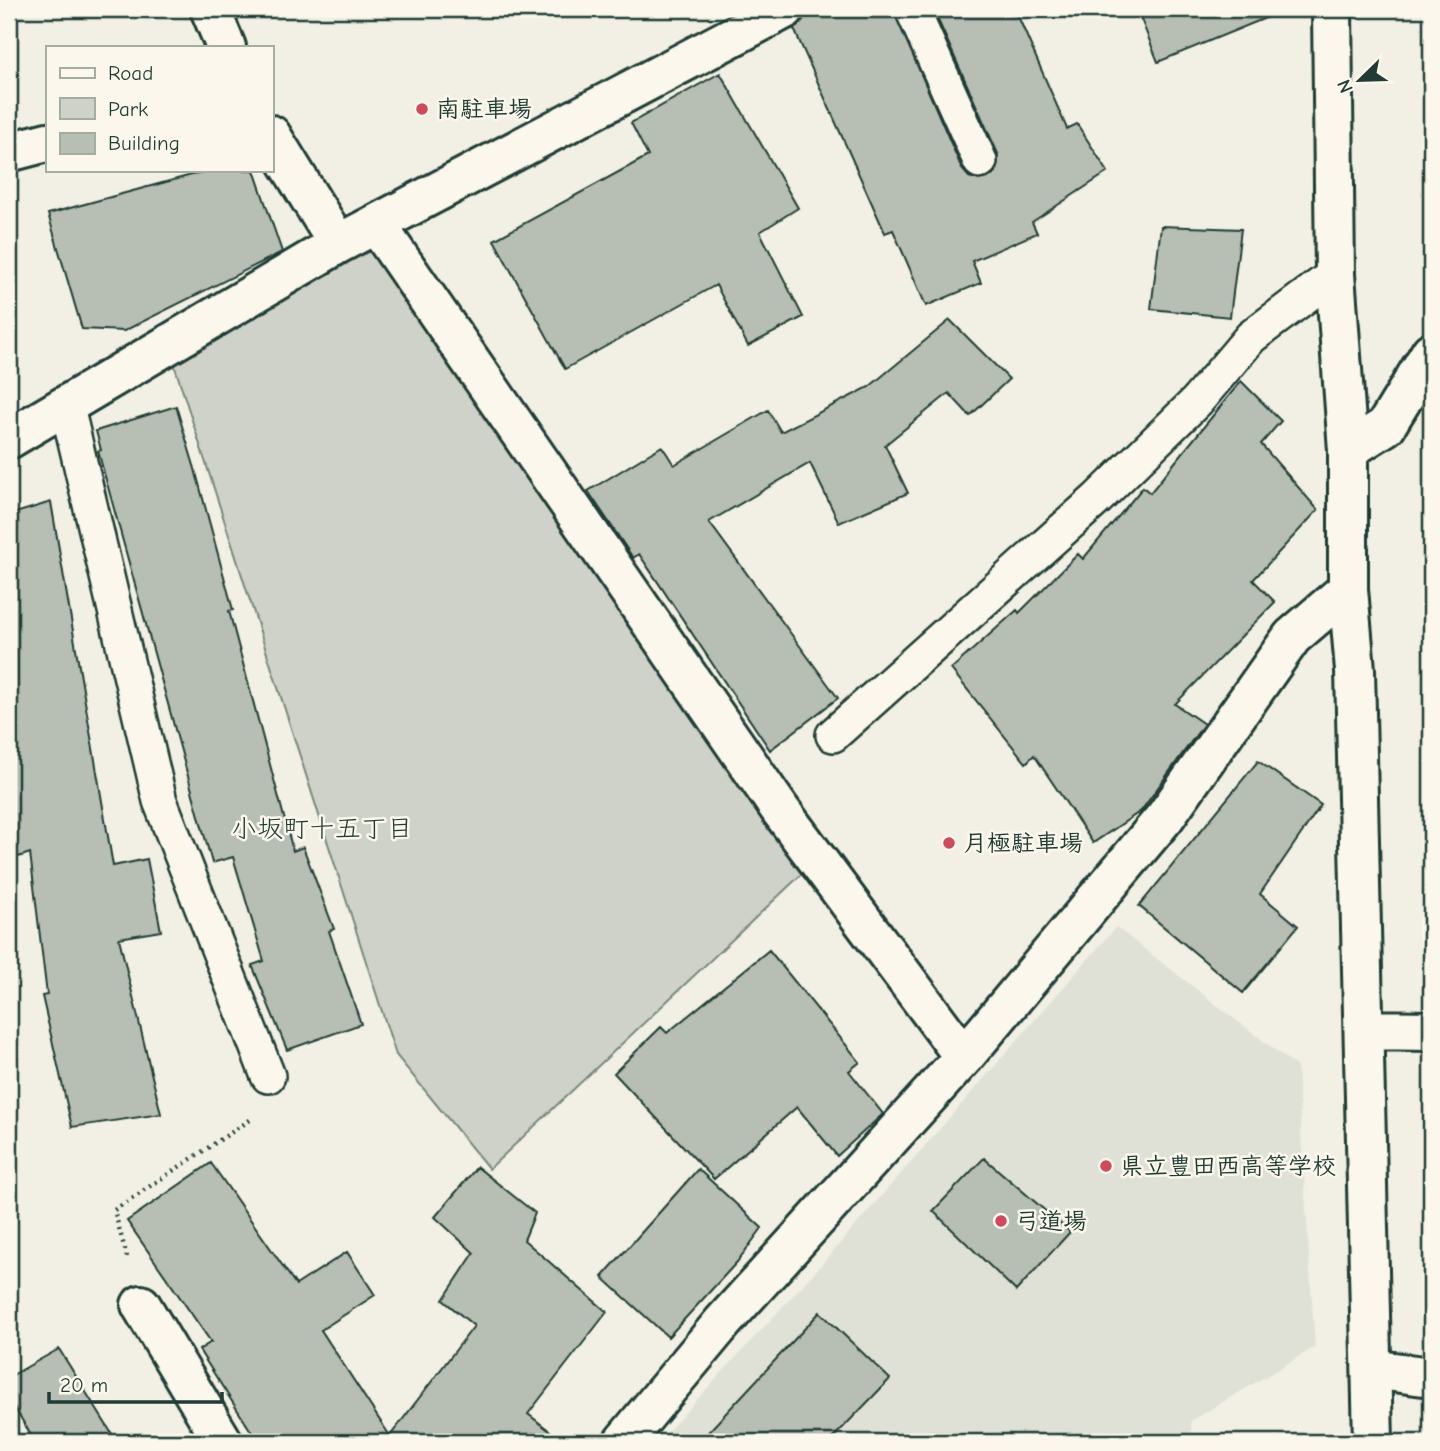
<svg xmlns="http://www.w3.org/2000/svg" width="1440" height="1451" font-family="'Comic Neue','Klee One',sans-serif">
	<rect width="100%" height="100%" fill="#f2f0e5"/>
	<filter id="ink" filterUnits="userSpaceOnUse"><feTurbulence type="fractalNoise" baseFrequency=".0143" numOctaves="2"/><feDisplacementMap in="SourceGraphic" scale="14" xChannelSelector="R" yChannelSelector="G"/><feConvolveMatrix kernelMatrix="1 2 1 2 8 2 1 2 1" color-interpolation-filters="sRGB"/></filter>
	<g filter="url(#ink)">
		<path fill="#e0e1d6" d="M 1116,927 L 1297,1067 L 1315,1347 L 1191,1421 L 1192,1442 L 658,1442 L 821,1265 Z"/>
		<path fill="#cfd2c8" stroke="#77887e" stroke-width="2" d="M 372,246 L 805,871 L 489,1169 L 396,1055 L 174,364 Z"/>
		<path fill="#b7beb3" stroke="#1f3d34" stroke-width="2" d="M 826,9 L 893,9 L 962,169 L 969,177 L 979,180 L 988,178 L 996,172 L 998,154 L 933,9 L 1015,9 L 1067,129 L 1077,124 L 1108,172 L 1032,222 L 1037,233 L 972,261 L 981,283 L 926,306 L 893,230 L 885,233 L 794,29 L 804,18 Z
			M 1137,9 L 1285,9 L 1285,10 L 1158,62 Z
			M 720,73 L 798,208 L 760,232 L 803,317 L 748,346 L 716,285 L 565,369 L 494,240 L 648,156 L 631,123 Z
			M 210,170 L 254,170 L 282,252 L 124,331 L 82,329 L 48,214 Z
			M 1161,226 L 1241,229 L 1230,317 L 1151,309 Z
			M 950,320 L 1009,379 L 970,416 L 949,393 L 885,445 L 908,493 L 839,523 L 810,463 L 709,522 L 838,698 L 770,750 L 639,554 L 633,558 L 588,491 L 662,446 L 674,465 L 768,410 L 781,432 L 869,387 Z
			M 1241,381 L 1281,421 L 1261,444 L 1318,510 L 1253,580 L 1275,602 L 1175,704 L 1204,724 L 1141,811 L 1093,843 L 1034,755 L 1026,763 L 951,669 L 1017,610 L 1019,613 L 1078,554 L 1083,559 L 1143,487 L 1150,493 Z
			M 176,406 L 195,469 L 233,610 L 229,611 L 293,851 L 303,847 L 334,929 L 329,931 L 361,1024 L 287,1050 L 252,965 L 264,961 L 233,857 L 212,863 L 98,451 L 101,450 L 96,431 Z
			M 51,502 L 113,866 L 147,859 L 161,931 L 119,938 L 161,1114 L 72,1127 L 42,996 L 47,995 L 30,853 L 9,860 L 9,515 Z
			M 1258,761 L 1321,805 L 1260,894 L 1298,926 L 1243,993 L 1139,906 Z
			M 769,950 L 860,1062 L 849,1071 L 883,1114 L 837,1156 L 797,1107 L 714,1179 L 614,1073 L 661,1027 L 667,1033 Z
			M 984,1158 L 1070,1232 L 1016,1291 L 933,1211 Z
			M 211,1163 L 296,1285 L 347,1252 L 375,1295 L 321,1330 L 390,1436 L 474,1326 L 443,1300 L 474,1253 L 435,1217 L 477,1167 L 535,1213 L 524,1240 L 607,1312 L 528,1414 L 564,1442 L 258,1442 L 199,1350 L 211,1342 L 127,1221 Z
			M 698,1169 L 762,1228 L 737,1262 L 668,1337 L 602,1277 Z
			M 820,1312 L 890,1379 L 829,1442 L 699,1442 Z
			M 59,1349 L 117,1442 L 35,1442 L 9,1398 L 9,1377 Z"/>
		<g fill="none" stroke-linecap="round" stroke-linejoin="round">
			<defs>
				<path id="service" d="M 912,9 L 980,161
					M 67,407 L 160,801 L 268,1076
					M 833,735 L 1097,499 L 1197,401 L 1251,337 L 1335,274"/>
				<path id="minor" d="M 1332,9 L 1335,274 L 1348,450 L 1348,589 L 1355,670 L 1373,1442
					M 271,135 L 338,244
					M 9,152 L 47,142
					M 376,224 L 781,811 L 964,1057
					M 9,439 L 338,244 L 785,9
					M 1348,450 L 1386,426 L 1431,352
					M 1364,1030 L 1431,1031
					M 141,1305 L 223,1442
					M 1372,1369 L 1431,1377
					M 623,1442 L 723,1322 L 964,1057 L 1165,817 L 1292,637 L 1348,589"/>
				<path id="tertiary" d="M 210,9 L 226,47"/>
			</defs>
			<use href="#service" stroke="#1f3d34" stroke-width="38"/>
			<use href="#minor" stroke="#1f3d34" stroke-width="44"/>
			<use href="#tertiary" stroke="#1f3d34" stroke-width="44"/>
			<path stroke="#1f3d34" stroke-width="4.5" stroke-dasharray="2 5" stroke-linecap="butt" d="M 127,1257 L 114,1210 L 250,1120"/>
			<use href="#service" stroke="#fbf7ec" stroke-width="33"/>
			<use href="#minor" stroke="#fbf7ec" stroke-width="38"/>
			<use href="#tertiary" stroke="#fbf7ec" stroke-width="38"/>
		</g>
	</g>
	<g fill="#d1495b" stroke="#fbf7ec" stroke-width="2.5">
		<circle cx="422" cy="109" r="7"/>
		<circle cx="949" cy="843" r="7"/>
		<circle cx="1106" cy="1166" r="7"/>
		<circle cx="1001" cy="1221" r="7"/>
	</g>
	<g text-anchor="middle" stroke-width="5" stroke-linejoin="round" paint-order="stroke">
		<g font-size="24" font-weight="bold" fill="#1f3d34" stroke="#fbf7ec" text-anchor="start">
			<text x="436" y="117">南駐車場</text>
			<text x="963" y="851">月極駐車場</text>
			<text x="1120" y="1174">県立豊田西高等学校</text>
			<text x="1015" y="1229">弓道場</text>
		</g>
		<g font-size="26" fill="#1f3d34" stroke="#fbf7ec">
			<text x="322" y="837">小坂町十五丁目</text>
		</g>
	</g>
	<rect width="1440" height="1451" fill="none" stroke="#fbf7ec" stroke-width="35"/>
	<rect x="18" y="18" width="1405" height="1416" fill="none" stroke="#1f3d34" stroke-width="2.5" filter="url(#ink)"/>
	<rect x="46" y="46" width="228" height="126" fill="#fbf7ec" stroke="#a3ada2" stroke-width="2"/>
	<rect x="60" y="68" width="35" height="10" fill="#fbf7ec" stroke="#a3ada2" stroke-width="2"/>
	<text x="108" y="80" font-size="21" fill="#1f3d34">Road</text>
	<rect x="60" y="98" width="35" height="21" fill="#cfd2c8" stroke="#a3ada2" stroke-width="2"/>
	<text x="108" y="116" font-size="21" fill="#1f3d34">Park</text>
	<rect x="60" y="133" width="35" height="21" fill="#b7beb3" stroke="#a3ada2" stroke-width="2"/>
	<text x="108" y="150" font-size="21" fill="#1f3d34">Building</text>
	<g transform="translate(1360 80) rotate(247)" stroke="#fbf7ec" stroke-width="5" paint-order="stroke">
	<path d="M0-5L12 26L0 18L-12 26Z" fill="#1f3d34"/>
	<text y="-10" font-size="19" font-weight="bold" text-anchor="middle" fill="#1f3d34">N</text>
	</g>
	<path d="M49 1392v10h173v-10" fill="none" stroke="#1f3d34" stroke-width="3.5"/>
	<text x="60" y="1392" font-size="21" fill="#1f3d34" stroke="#fbf7ec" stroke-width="5" paint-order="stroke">20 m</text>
</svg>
